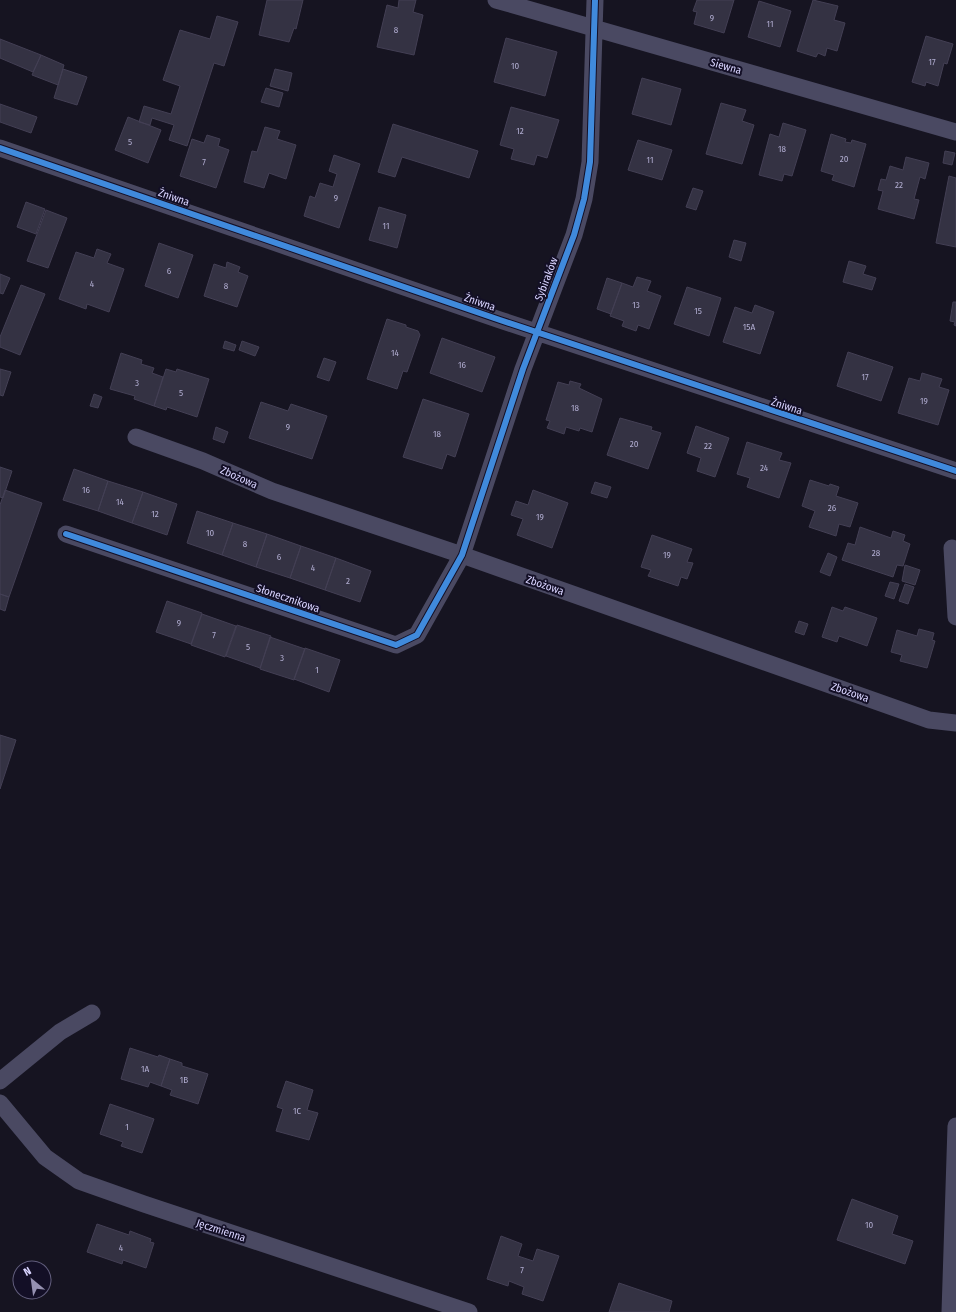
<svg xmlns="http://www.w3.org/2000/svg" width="956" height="1312" font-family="'Fira Sans Condensed',sans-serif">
	<rect width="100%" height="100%" fill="#161421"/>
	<path fill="#343243" stroke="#433f54" d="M 267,0 L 303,0 L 296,29 L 294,28 L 289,42 L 259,35 Z
		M 399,0 L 416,0 L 413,12 L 423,15 L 414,55 L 377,47 L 387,5 L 398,8 Z
		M 697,0 L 734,0 L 724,33 L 694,24 L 697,12 L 693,11 Z
		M 813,0 L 838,6 L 834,20 L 845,23 L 837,51 L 827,48 L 825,56 L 818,53 L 816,57 L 797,51 Z
		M 759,1 L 791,11 L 780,47 L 748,37 Z
		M 217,16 L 238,22 L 224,66 L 214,63 L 187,146 L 169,140 L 174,125 L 152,118 L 150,125 L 139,122 L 144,106 L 171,114 L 180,86 L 163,80 L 180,30 L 210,39 Z
		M 926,36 L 953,44 L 947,64 L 944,63 L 938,86 L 926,82 L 925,86 L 912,82 Z
		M 506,38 L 557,52 L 545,96 L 494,82 Z
		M 0,39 L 41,55 L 33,72 L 0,58 Z
		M 41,55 L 64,65 L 58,85 L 32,75 Z
		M 63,69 L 87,77 L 77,105 L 54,98 Z
		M 275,69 L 292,73 L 288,91 L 270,86 Z
		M 642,78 L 681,89 L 671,125 L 632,114 Z
		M 266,88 L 283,93 L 279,107 L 261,102 Z
		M 721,103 L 746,110 L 742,121 L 754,125 L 742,164 L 706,154 Z
		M 0,104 L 37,117 L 31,133 L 0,122 Z
		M 511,107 L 559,120 L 547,158 L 537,155 L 534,165 L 511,159 L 514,149 L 500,145 Z
		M 128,117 L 161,130 L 148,163 L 115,150 Z
		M 783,123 L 806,130 L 792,176 L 784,174 L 782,181 L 759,175 L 770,134 L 779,137 Z
		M 393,124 L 478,151 L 469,178 L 402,157 L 395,177 L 378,172 Z
		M 265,127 L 280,131 L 277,139 L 296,145 L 286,179 L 269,173 L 264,188 L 244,182 L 252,151 L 257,152 Z
		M 831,134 L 846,139 L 845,142 L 851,143 L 852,140 L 866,144 L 854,187 L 832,180 L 834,175 L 821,171 Z
		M 207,135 L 220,139 L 218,146 L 229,150 L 216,188 L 180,176 L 192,139 L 204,143 Z
		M 638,140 L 672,150 L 662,180 L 628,170 Z
		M 945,151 L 955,153 L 952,165 L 943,163 Z
		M 334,155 L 360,164 L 339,228 L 304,216 L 310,196 L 315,198 L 320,183 L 333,187 L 337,174 L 329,171 Z
		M 906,157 L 929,163 L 925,179 L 920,177 L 914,199 L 919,200 L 914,219 L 878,209 L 883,191 L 878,190 L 881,179 L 886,180 L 890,166 L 903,170 Z
		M 949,176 L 956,178 L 956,247 L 936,243 Z
		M 693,188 L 703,191 L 696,210 L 686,207 Z
		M 26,202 L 45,209 L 36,234 L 17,227 Z
		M 379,207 L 406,215 L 397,248 L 369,240 Z
		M 46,210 L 67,218 L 48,268 L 27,261 Z
		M 734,240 L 746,243 L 741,261 L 729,257 Z
		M 159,243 L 193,255 L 178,298 L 145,286 Z
		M 97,249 L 111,254 L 107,263 L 124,269 L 109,312 L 87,304 L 86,309 L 59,299 L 76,252 L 94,258 Z
		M 849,261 L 866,266 L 863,274 L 876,278 L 872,290 L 843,282 Z
		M 227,262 L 240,267 L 238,272 L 248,276 L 237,307 L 204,296 L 214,264 L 226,268 Z
		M 0,274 L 10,278 L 3,294 L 0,293 Z
		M 637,277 L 651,281 L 647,291 L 661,296 L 649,329 L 638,325 L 636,331 L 622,326 L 624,321 L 610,316 L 622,283 L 633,287 Z
		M 607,278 L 622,283 L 611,314 L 597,309 Z
		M 21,285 L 45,294 L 20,355 L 0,347 L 0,337 Z
		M 687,287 L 721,298 L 709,336 L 674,324 Z
		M 953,302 L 956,302 L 956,326 L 954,325 L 955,322 L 950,321 Z
		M 755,305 L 774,312 L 760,354 L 723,342 L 735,307 L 752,313 Z
		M 387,319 L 406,325 L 406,327 L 418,331 L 420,335 L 407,372 L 403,371 L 397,389 L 367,379 Z
		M 442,338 L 495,357 L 482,392 L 430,373 Z
		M 225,341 L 236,345 L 234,351 L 223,348 Z
		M 242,341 L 259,347 L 255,356 L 239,350 Z
		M 848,352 L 893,367 L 881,401 L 837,386 Z
		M 121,353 L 142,360 L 141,364 L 154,368 L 152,373 L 163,377 L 154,406 L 134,399 L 135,396 L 110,389 Z
		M 324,358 L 336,362 L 329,381 L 317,377 Z
		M 0,369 L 11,372 L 3,396 L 0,395 Z
		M 166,369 L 176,372 L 177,369 L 209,379 L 197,417 L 167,407 L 166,410 L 154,406 Z
		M 922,373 L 942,379 L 939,387 L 949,390 L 938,425 L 898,413 L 909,378 L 920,381 Z
		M 570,381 L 581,384 L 579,388 L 602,399 L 592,432 L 580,428 L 579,431 L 566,427 L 564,434 L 547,428 L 550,421 L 546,420 L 558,382 L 569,385 Z
		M 94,394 L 102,397 L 98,408 L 90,406 Z
		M 423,399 L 469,414 L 455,457 L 447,454 L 442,469 L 403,457 Z
		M 261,402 L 288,411 L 291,404 L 327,416 L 312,459 L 249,438 Z
		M 620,418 L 652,427 L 651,430 L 661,433 L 648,469 L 607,455 Z
		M 696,426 L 729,438 L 715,477 L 697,471 L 701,458 L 687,453 Z
		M 216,427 L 228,432 L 224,443 L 213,439 Z
		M 747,442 L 782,453 L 779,460 L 791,463 L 779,498 L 747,487 L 750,478 L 737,474 Z
		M 0,467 L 12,471 L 3,498 L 0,497 Z
		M 74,469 L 108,481 L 98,511 L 63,500 Z
		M 810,480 L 829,486 L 830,484 L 839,487 L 836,496 L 858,503 L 850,527 L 839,524 L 836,536 L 809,527 L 815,511 L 802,506 Z
		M 108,481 L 143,492 L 132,523 L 98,511 Z
		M 595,482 L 611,487 L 607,498 L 591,493 Z
		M 5,490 L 42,503 L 9,597 L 0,594 L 0,505 Z
		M 533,490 L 568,503 L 552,548 L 517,535 L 523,519 L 511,515 L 516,501 L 528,505 Z
		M 143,492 L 177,504 L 167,535 L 132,523 Z
		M 197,511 L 233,523 L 222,555 L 187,543 Z
		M 233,523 L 267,534 L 256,567 L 222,555 Z
		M 860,527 L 891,538 L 893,531 L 905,535 L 903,541 L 910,544 L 903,566 L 897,565 L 893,577 L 842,560 L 848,543 L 855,545 Z
		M 267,534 L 301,546 L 290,578 L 256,567 Z
		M 652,535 L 692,549 L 687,562 L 693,563 L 687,579 L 681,577 L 678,586 L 648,576 L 651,570 L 641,567 Z
		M 301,546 L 336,558 L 325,590 L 290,578 Z
		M 828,553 L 837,557 L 830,576 L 820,572 Z
		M 336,558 L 371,571 L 360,602 L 325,590 Z
		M 905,565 L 920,570 L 915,585 L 902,581 Z
		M 890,582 L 899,584 L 894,599 L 885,596 Z
		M 905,584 L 914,587 L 908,604 L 899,601 Z
		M 0,594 L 9,597 L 5,611 L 0,609 Z
		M 167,601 L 202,613 L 191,644 L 156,632 Z
		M 832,607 L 843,611 L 845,607 L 877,618 L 867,646 L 839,636 L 837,642 L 822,637 Z
		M 202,614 L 236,626 L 225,657 L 191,645 Z
		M 799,621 L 808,624 L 804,635 L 795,632 Z
		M 237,625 L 271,636 L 260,668 L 226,656 Z
		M 919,629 L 934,633 L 932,640 L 935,641 L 927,668 L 900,661 L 902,655 L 891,652 L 897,630 L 917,636 Z
		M 270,637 L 305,649 L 294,680 L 260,669 Z
		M 305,648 L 340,660 L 329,692 L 294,679 Z
		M 0,735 L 16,740 L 0,789 Z
		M 130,1048 L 158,1057 L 159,1055 L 170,1059 L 161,1086 L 150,1082 L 148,1087 L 121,1079 Z
		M 170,1059 L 182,1063 L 182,1066 L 208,1074 L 198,1104 L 170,1095 L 172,1090 L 161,1086 Z
		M 286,1081 L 313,1090 L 307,1110 L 318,1113 L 309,1140 L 276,1131 L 283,1109 L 277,1107 Z
		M 110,1104 L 154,1119 L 142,1153 L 121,1146 L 123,1142 L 100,1134 Z
		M 852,1199 L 898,1216 L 892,1234 L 913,1241 L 905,1264 L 837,1240 Z
		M 97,1224 L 129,1235 L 130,1231 L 151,1239 L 150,1242 L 154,1243 L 146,1268 L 123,1260 L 122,1264 L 87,1252 Z
		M 501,1236 L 522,1244 L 518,1256 L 533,1261 L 537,1249 L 559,1256 L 543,1301 L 522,1294 L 524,1287 L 509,1281 L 508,1286 L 487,1279 Z
		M 619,1283 L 672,1301 L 669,1312 L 609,1312 Z"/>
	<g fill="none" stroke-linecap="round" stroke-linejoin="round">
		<path stroke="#4a4962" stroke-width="17" d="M 496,0 L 956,132
			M 0,148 L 500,320 L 956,471
			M 136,437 L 203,461 L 272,491 L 462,555 L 929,720 L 956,723
			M 66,534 L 396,645 L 417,635 L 462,555 L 523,369 L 574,235 L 584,199 L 590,162 L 595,0
			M 952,548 L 956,617
			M 0,1081 L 60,1032 L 92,1013
			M 0,1103 L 45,1157 L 79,1181 L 144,1204 L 469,1312
			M 950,1312 L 956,1126"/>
		<defs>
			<path id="cycleway" d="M 0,148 L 500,320 L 956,471
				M 66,534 L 396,645 L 417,635 L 462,555 L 523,369 L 574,235 L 584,199 L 590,162 L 595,0"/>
		</defs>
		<use href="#cycleway" stroke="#130f26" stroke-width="8"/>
		<use href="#cycleway" stroke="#408adc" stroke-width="6"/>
	</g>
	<g text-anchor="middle" stroke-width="4" stroke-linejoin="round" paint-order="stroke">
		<g font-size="9" fill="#b0acd0">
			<text x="712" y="21">9</text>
			<text x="770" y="27">11</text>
			<text x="396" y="33">8</text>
			<text x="932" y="65">17</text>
			<text x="515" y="69">10</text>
			<text x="520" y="134">12</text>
			<text x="130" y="145">5</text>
			<text x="782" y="152">18</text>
			<text x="844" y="162">20</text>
			<text x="650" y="163">11</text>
			<text x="204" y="165">7</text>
			<text x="899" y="188">22</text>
			<text x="336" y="201">9</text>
			<text x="386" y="229">11</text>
			<text x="169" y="274">6</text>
			<text x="92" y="287">4</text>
			<text x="226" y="289">8</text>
			<text x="636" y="308">13</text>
			<text x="698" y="314">15</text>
			<text x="749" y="330">15A</text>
			<text x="395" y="356">14</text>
			<text x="462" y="368">16</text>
			<text x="865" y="380">17</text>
			<text x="137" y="386">3</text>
			<text x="181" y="396">5</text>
			<text x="924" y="404">19</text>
			<text x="575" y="411">18</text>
			<text x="288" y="430">9</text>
			<text x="437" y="437">18</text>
			<text x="634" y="447">20</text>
			<text x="708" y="449">22</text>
			<text x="764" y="471">24</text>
			<text x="86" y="493">16</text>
			<text x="120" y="505">14</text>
			<text x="832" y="511">26</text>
			<text x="155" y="517">12</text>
			<text x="540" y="520">19</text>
			<text x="210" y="536">10</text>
			<text x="245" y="547">8</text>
			<text x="876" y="556">28</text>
			<text x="667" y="558">19</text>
			<text x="279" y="560">6</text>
			<text x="313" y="571">4</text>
			<text x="348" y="584">2</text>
			<text x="179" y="626">9</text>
			<text x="214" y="638">7</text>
			<text x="248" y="650">5</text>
			<text x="282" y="661">3</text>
			<text x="317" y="673">1</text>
			<text x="145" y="1072">1A</text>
			<text x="184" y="1083">1B</text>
			<text x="297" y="1114">1C</text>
			<text x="127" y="1130">1</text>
			<text x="869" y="1228">10</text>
			<text x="121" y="1251">4</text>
			<text x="522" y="1273">7</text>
		</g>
		<g font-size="11" fill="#d9d4ff" stroke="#130f26">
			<text transform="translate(726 66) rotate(16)" y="4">Siewna</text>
			<text transform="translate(174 197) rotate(19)" y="4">Żniwna</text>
			<text transform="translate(546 279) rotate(-69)" y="4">Sybiraków</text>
			<text transform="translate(480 302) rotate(19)" y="4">Żniwna</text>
			<text transform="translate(787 406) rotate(18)" y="4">Żniwna</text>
			<text transform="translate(239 477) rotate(24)" y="4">Zbożowa</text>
			<text transform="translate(545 585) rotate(19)" y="4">Zbożowa</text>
			<text transform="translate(288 598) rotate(19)" y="4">Słonecznikowa</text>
			<text transform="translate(850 692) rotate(19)" y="4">Zbożowa</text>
			<text transform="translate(221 1230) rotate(18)" y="4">Jęczmienna</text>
		</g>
	</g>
	<g transform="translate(32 1280) rotate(331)"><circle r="19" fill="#130f26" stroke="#625e7d"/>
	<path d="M0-3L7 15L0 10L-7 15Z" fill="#9591b1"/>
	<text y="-6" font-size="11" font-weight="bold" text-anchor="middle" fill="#d9d4ff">N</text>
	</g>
</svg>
